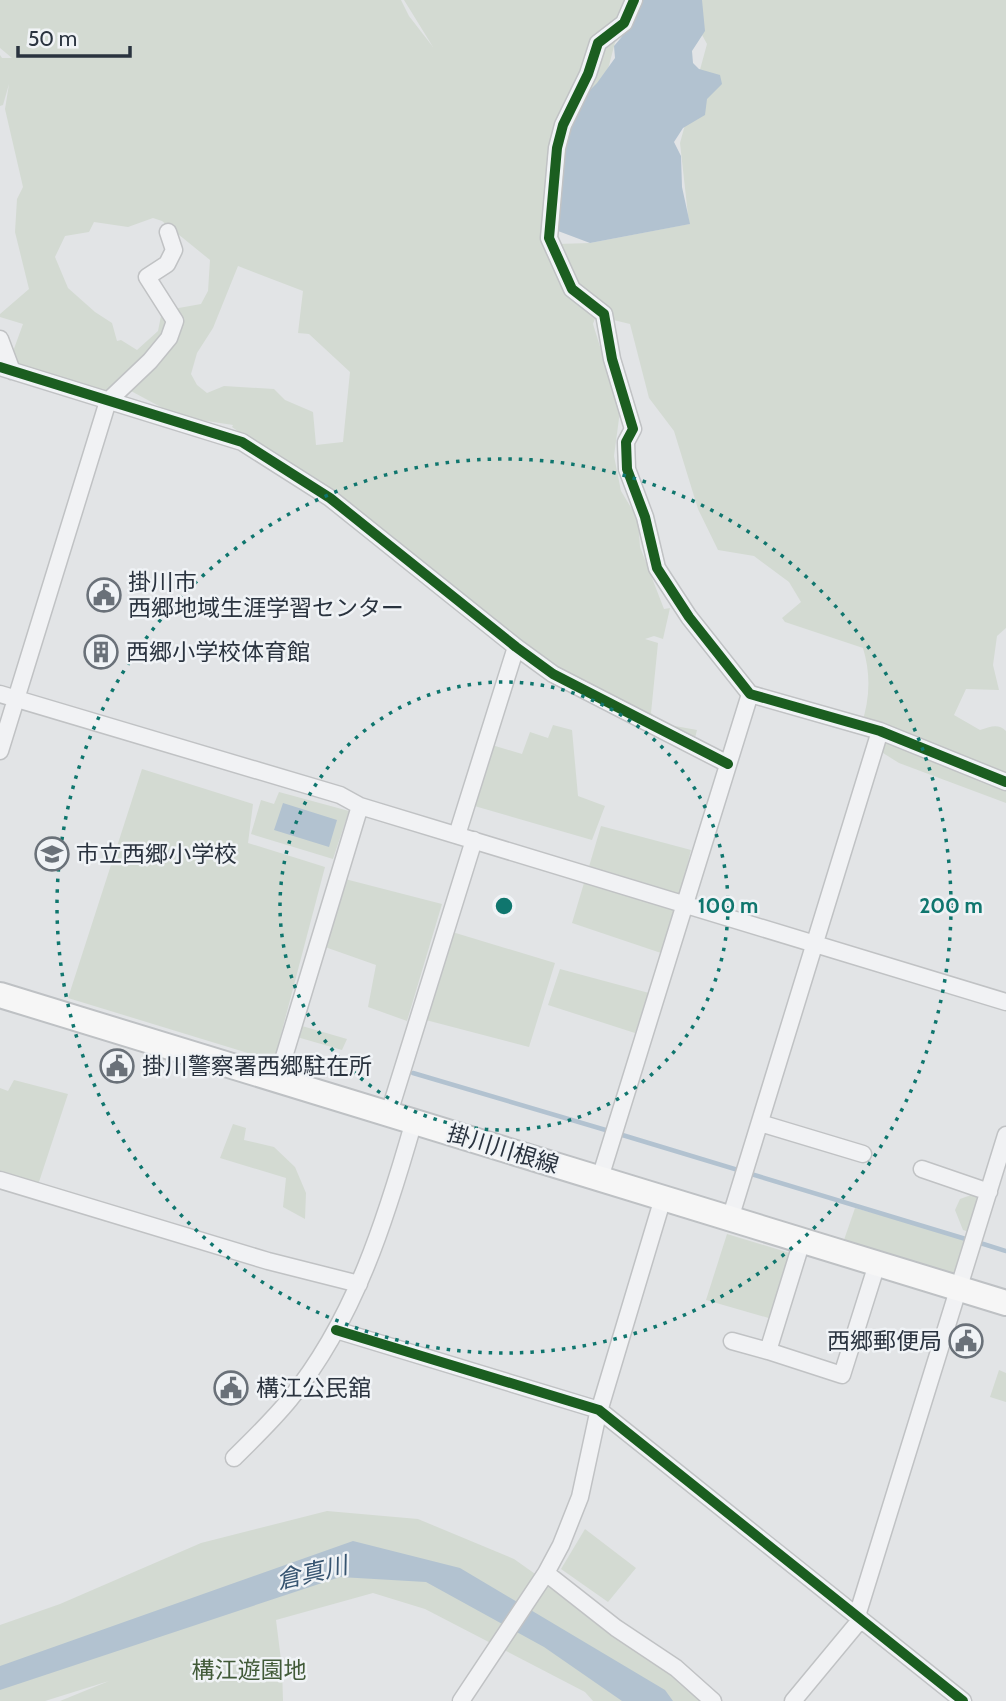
<svg xmlns="http://www.w3.org/2000/svg" width="1006" height="1701" font-family="Cabin,'Noto Sans JP',sans-serif">
	<rect width="100%" height="100%" fill="#e2e4e6"/>
	<path fill="#d3dad2" fill-rule="evenodd" d="M 0,0 L 401,0 L 409,16 L 433,47 L 404,0 L 670,0 L 618,31 L 606,77 L 546,242 L 597,313 L 593,324 L 620,411 L 614,456 L 621,491 L 638,519 L 640,547 L 664,609 L 670,608 L 663,639 L 654,636 L 645,639 L 658,643 L 651,713 L 664,724 L 697,730 L 693,746 L 578,687 L 373,529 L 232,427 L 233,425 L 200,420 L 170,412 L 131,391 L 128,384 L 110,398 L 17,368 L 11,357 L 23,324 L 0,317 L 0,314 L 29,289 L 15,232 L 17,199 L 23,187 L 5,109 L 9,84 L 3,105 L 0,106 L 0,55 L 2,58 L 12,58 L 0,48 ZM 153,218 L 162,221 L 210,260 L 208,291 L 201,304 L 162,311 L 158,331 L 137,350 L 121,340 L 117,341 L 112,323 L 95,312 L 68,288 L 55,257 L 65,236 L 89,232 L 94,222 L 128,227 ZM 238,266 L 303,291 L 298,333 L 309,334 L 350,372 L 343,442 L 316,445 L 313,412 L 285,400 L 274,389 L 224,386 L 207,393 L 197,385 L 191,374 L 197,353 L 213,328 Z
		M 699,0 L 1006,0 L 1006,628 L 997,636 L 993,665 L 999,690 L 966,689 L 954,715 L 980,730 C 990,727 998,723 1006,731 L 1006,803 L 899,763 L 875,748 L 861,726 C 870,700 871,674 863,648 L 785,622 L 782,618 L 801,602 L 789,582 L 754,556 L 718,550 L 698,509 L 674,431 L 649,398 L 630,324 L 605,318 L 567,272 L 557,244 L 590,243 L 689,224 L 680,143 L 707,44 L 695,22 Z
		M 553,725 L 572,730 L 578,796 L 605,806 L 592,840 L 471,805 L 492,745 L 522,754 L 530,732 L 548,738 Z
		M 142,769 L 253,804 L 248,843 L 325,867 L 274,1061 L 68,998 Z
		M 279,792 L 349,811 L 333,859 L 251,834 L 261,800 L 274,804 Z
		M 601,826 L 691,850 L 679,898 L 588,870 Z
		M 345,879 L 442,904 L 407,1021 L 368,1007 L 376,965 L 325,947 Z
		M 584,883 L 674,910 L 661,953 L 572,923 Z
		M 449,931 L 555,963 L 529,1047 L 422,1019 Z
		M 560,969 L 649,993 L 635,1033 L 548,1005 Z
		M 302,1026 L 347,1039 L 342,1050 L 297,1037 Z
		M 14,1080 L 68,1094 L 36,1191 L 0,1180 L 0,1088 L 8,1091 Z
		M 233,1124 L 246,1128 L 244,1140 L 274,1147 L 295,1167 L 306,1193 L 305,1219 L 283,1207 L 286,1178 L 220,1158 Z
		M 974,1194 L 983,1197 L 972,1233 L 963,1230 L 955,1210 L 960,1199 Z
		M 855,1208 L 968,1239 L 958,1279 L 844,1240 Z
		M 727,1234 L 793,1254 L 772,1319 L 706,1300 Z
		M 999,1370 L 1006,1373 L 1006,1402 L 990,1397 Z
		M 327,1511 L 418,1519 L 514,1559 L 706,1695 L 711,1701 L 593,1701 L 585,1692 L 425,1609 L 373,1593 L 276,1620 L 282,1668 L 283,1701 L 60,1701 L 109,1681 L 45,1701 L 0,1701 L 0,1625 L 60,1604 L 201,1543 Z
		M 585,1529 L 636,1568 L 608,1602 L 561,1569 Z"/>
	<path fill="#b2c2d0" d="M 633,0 L 702,0 L 705,31 L 692,51 L 693,63 L 699,69 L 720,75 L 722,84 L 707,99 L 705,115 L 683,128 L 674,142 L 681,156 L 682,187 L 690,224 L 590,243 L 550,228 L 555,173 L 580,100 L 597,83 L 615,58 L 614,46 C 626,33 635,19 633,0 Z
		M 283,803 L 337,820 L 329,847 L 274,830 Z
		M 353,1541 L 460,1568 L 665,1690 L 673,1701 L 622,1701 L 544,1647 L 426,1582 L 340,1577 L 0,1690 L 0,1666 Z"/>
	<g fill="none" stroke-linecap="round" stroke-linejoin="round">
		<path stroke="#b2c2d0" stroke-width="4.5" d="M 413,1073 L 609,1131
			M 619,1134 L 969,1240
			M 977,1242 L 1006,1251"/>
		<defs>
			<path id="street" d="M 634,0 L 624,23 L 598,43 L 588,74 L 563,125 L 557,148 L 549,238 L 572,289 L 604,314 L 612,359 L 633,429 L 626,442 L 627,469 L 645,517 L 657,568 L 689,617 L 750,694 L 880,731 L 1006,782
				M 0,339 L 12,371
				M 0,367 L 242,442 L 330,498 L 516,647 L 553,674 L 728,764
				M 0,694 L 340,795 L 360,806 L 277,1080
				M 0,751 L 108,401 L 150,361 L 169,338 L 175,321 L 147,277 L 167,264 L 174,250 L 168,232
				M 360,806 L 1006,1002
				M 457,835 L 516,647
				M 389,1113 L 474,840
				M 760,1123 L 863,1154
				M 922,1169 L 989,1192
				M 600,1178 L 750,694
				M 0,1180 L 268,1261 L 359,1284
				M 730,1219 L 880,731
				M 802,1241 L 768,1351 L 842,1375 L 877,1264
				M 336,1330 L 599,1410 L 963,1701
				M 732,1341 L 768,1351
				M 234,1458 C 253,1439 273,1420 290,1399 C 355,1319 386,1219 414,1121
				M 546,1573 L 616,1628 L 676,1668 L 713,1701
				M 857,1616 L 1006,1135
				M 461,1701 L 546,1573 L 561,1545 L 580,1497 L 597,1418 L 663,1198
				M 793,1701 L 861,1619"/>
			<path id="primary" d="M 0,995 L 1006,1303"/>
		</defs>
		<use href="#street" stroke="#c0c2c4" stroke-width="19"/>
		<use href="#primary" stroke="#bec1c4" stroke-width="28"/>
		<use href="#street" stroke="#f1f2f4" stroke-width="16"/>
		<use href="#primary" stroke="#f6f6f6" stroke-width="24"/>
		<defs>
			<path id="cycleway" d="M 634,0 L 624,23 L 598,43 L 588,74 L 563,125 L 557,148 L 549,238 L 572,289 L 604,314 L 612,359 L 633,429 L 626,442 L 627,469 L 645,517 L 657,568 L 689,617 L 750,694 L 880,731 L 1006,782
				M 0,367 L 242,442 L 330,498 L 516,647 L 553,674 L 728,764
				M 336,1330 L 599,1410 L 963,1701"/>
		</defs>
		<use href="#cycleway" stroke="#f0f3f6" stroke-width="15"/>
		<use href="#cycleway" stroke="#1b5e20" stroke-width="10"/>
	</g>
	<g fill="none" stroke="#0f766e" stroke-width="3.5" stroke-dasharray="3.5 7">
		<circle cx="504" cy="906" r="224"/>
		<circle cx="504" cy="906" r="447"/>
	</g>
	<defs>
		<symbol id="civic-ring" viewBox="-11 -11 22 22"><circle r="9.5" fill="#f0f3f6" stroke="#6a7179" stroke-width="1.5"/><path d="M-.6-6.5H3V-4.5H.6V-3L4-1V1h2V6H-6V1h2V-1L-.6-3ZM-1.2 2.5V6h2.4V2.5Z" fill="#6a7179"/></symbol>
		<symbol id="building-ring" viewBox="-11 -11 22 22"><circle r="9.5" fill="#f0f3f6" stroke="#6a7179" stroke-width="1.5"/><path d="M-4-6H4V6H1V3H-1V6H-4ZM-2.5-4.3h1.7v1.8h-1.7ZM.8-4.3h1.7v1.8H.8ZM-2.5-1h1.7V.8h-1.7ZM.8-1h1.7V.8H.8Z" fill="#6a7179"/></symbol>
		<symbol id="school-ring" viewBox="-11 -11 22 22"><circle r="9.5" fill="#f0f3f6" stroke="#6a7179" stroke-width="1.5"/><path d="M0-5L7-2L0 1L-7-2ZM-4 1L0 2.5L4 1V4Q0 6-4 4Z" fill="#6a7179"/></symbol>
	</defs>
	<g fill-rule="evenodd">
		<use href="#civic-ring" x="85" y="576" width="38" height="38"/>
		<use href="#building-ring" x="82" y="633" width="38" height="38"/>
		<use href="#school-ring" x="33" y="835" width="38" height="38"/>
		<use href="#civic-ring" x="98" y="1047" width="38" height="38"/>
		<use href="#civic-ring" x="947" y="1322" width="38" height="38"/>
		<use href="#civic-ring" x="212" y="1369" width="38" height="38"/>
	</g>
	<g text-anchor="middle" stroke-width="5" stroke-linejoin="round" paint-order="stroke">
		<g font-size="23" fill="#2a333f" stroke="#f0f3f6" text-anchor="start">
			<text x="128" y="590">掛川市<tspan x="128" dy="26">西郷地域生涯学習センター</tspan></text>
			<text x="126" y="660">西郷小学校体育館</text>
			<text x="76" y="862">市立西郷小学校</text>
			<text x="142" y="1074">掛川警察署西郷駐在所</text>
			<text x="942" y="1349" text-anchor="end">西郷郵便局</text>
			<text x="256" y="1396">構江公民舘</text>
		</g>
		<g font-size="23" fill="#2a333f" stroke="#f0f3f6">
			<text transform="translate(503 1149) rotate(17)" y="8">掛川川根線</text>
		</g>
		<g font-size="23" fill="#415a38" stroke="#f0f3f6">
			<text x="249" y="1678">構江遊園地</text>
		</g>
		<g font-size="24" font-style="italic" fill="#365470" stroke="#f0f3f6">
			<text transform="translate(312 1573) rotate(-13)" y="8">倉真川</text>
		</g>
	</g>
	<circle cx="504" cy="906" r="10" fill="#0f766e" stroke="#f0f3f6" stroke-width="3.5"/>
	<g font-size="21" text-anchor="middle" font-weight="bold" fill="#0f766e" stroke="#f0f3f6" stroke-width="5" stroke-linejoin="round" paint-order="stroke">
		<text x="728" y="913">100 m</text>
		<text x="951" y="913">200 m</text>
	</g>
	<path d="M18 46v10h112v-10" fill="none" stroke="#2a333f" stroke-width="3.5"/>
	<text x="28" y="46" font-size="21" fill="#2a333f" stroke="#f0f3f6" stroke-width="5" paint-order="stroke">50 m</text>
</svg>
